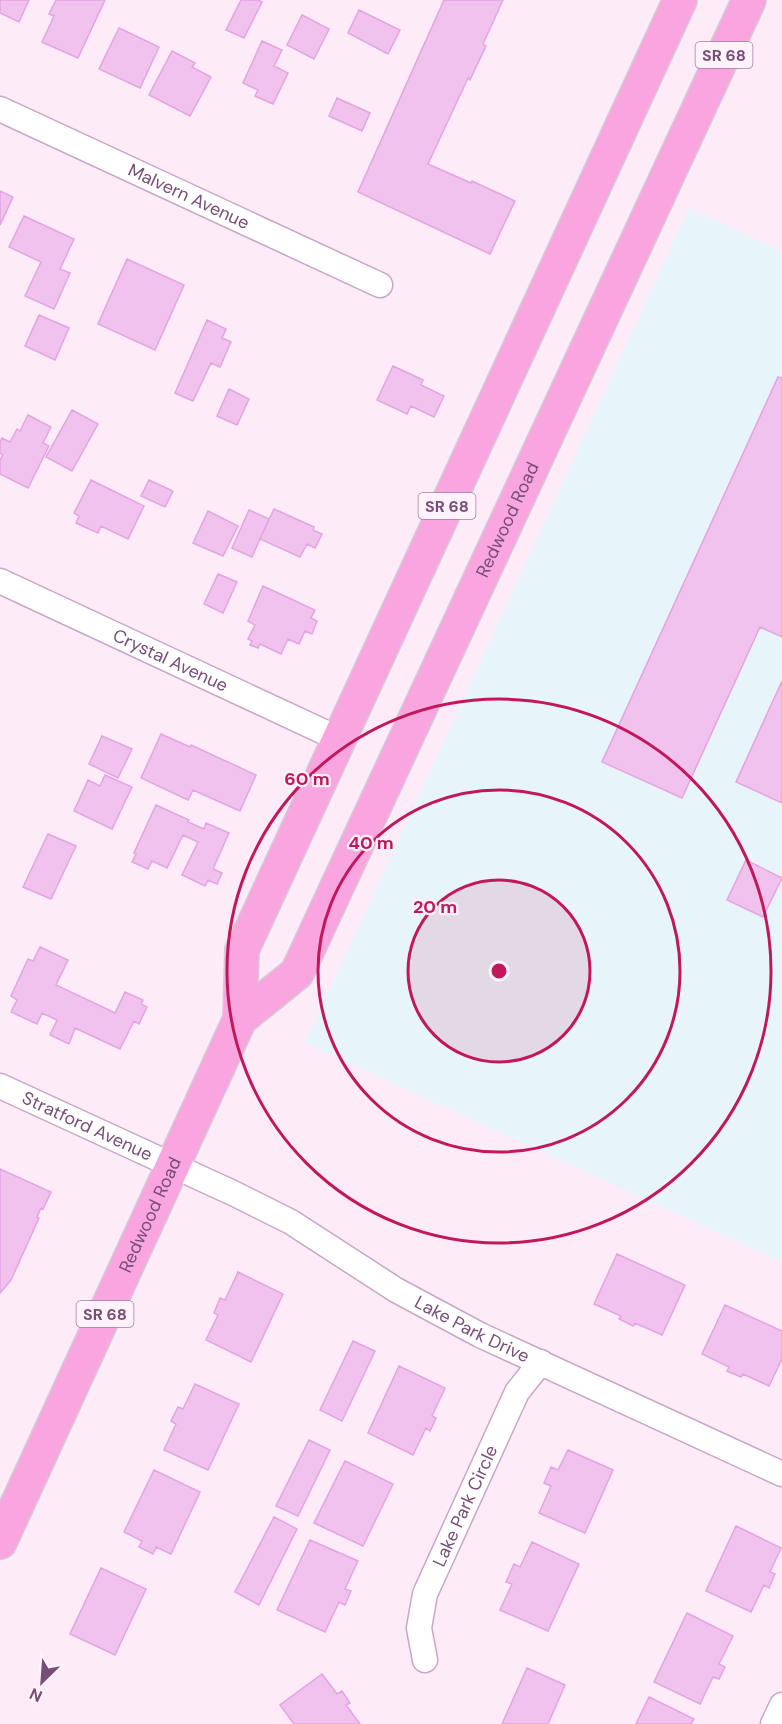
<svg xmlns="http://www.w3.org/2000/svg" width="782" height="1724" font-family="'DM Sans',sans-serif">
	<rect width="100%" height="100%" fill="#fdebf8"/>
	<path fill="#e7f4f9" d="M 689,208 L 782,251 L 782,1262 L 305,1043 Z"/>
	<path fill="#f2c2ef" stroke="#e4a3e1" stroke-width="1.5" d="M 0,0 L 29,0 L 19,22 L 0,13 Z
		M 56,0 L 105,0 L 78,58 L 42,42 L 54,16 L 49,14 Z
		M 241,0 L 258,0 L 262,2 L 244,38 L 226,30 Z
		M 444,0 L 503,0 L 483,44 L 486,46 L 470,80 L 468,78 L 428,164 L 471,183 L 472,181 L 515,201 L 490,254 L 358,192 Z
		M 359,10 L 400,30 L 388,54 L 348,33 Z
		M 302,15 L 329,29 L 314,59 L 287,45 Z
		M 119,28 L 159,47 L 140,88 L 99,69 Z
		M 262,41 L 282,50 L 274,66 L 288,73 L 273,104 L 255,96 L 258,90 L 243,83 Z
		M 172,51 L 195,63 L 192,67 L 211,77 L 190,116 L 149,95 Z
		M 337,98 L 370,113 L 362,131 L 329,116 Z
		M 0,191 L 13,197 L 0,225 Z
		M 24,216 L 74,239 L 60,269 L 70,273 L 54,309 L 25,296 L 41,262 L 9,247 Z
		M 127,259 L 184,285 L 155,350 L 98,324 Z
		M 39,315 L 69,328 L 55,360 L 25,346 Z
		M 207,320 L 226,329 L 222,338 L 231,342 L 220,367 L 211,363 L 193,401 L 175,393 Z
		M 393,366 L 423,380 L 421,385 L 444,396 L 434,417 L 411,406 L 407,414 L 377,400 Z
		M 778,377 L 782,378 L 782,637 L 760,627 L 682,798 L 602,762 Z
		M 229,389 L 249,399 L 237,425 L 217,416 Z
		M 72,410 L 98,424 L 72,471 L 46,457 Z
		M 28,415 L 51,427 L 43,443 L 49,446 L 28,488 L 0,474 L 0,460 L 3,455 L 0,453 L 0,442 L 2,438 L 10,442 L 17,429 L 20,431 Z
		M 91,480 L 144,506 L 128,539 L 101,526 L 98,533 L 76,523 L 79,516 L 74,513 Z
		M 149,480 L 173,491 L 165,507 L 141,496 Z
		M 274,509 L 314,527 L 313,530 L 322,534 L 315,548 L 307,544 L 300,557 L 260,539 Z
		M 249,510 L 269,519 L 252,557 L 232,548 Z
		M 208,511 L 238,526 L 223,556 L 193,543 Z
		M 218,574 L 237,582 L 223,613 L 204,604 Z
		M 263,586 L 315,610 L 311,618 L 317,621 L 312,634 L 305,631 L 299,644 L 288,639 L 281,654 L 260,644 L 258,648 L 250,645 L 252,641 L 248,639 L 255,625 L 248,621 Z
		M 782,681 L 782,803 L 736,782 Z
		M 161,734 L 190,747 L 191,745 L 256,775 L 240,811 L 193,790 L 188,800 L 141,778 Z
		M 102,736 L 132,749 L 118,778 L 89,764 Z
		M 105,775 L 132,787 L 112,829 L 74,811 L 88,780 L 100,786 Z
		M 156,805 L 189,820 L 188,822 L 204,829 L 206,823 L 229,833 L 213,869 L 222,873 L 217,884 L 208,880 L 205,886 L 182,875 L 198,842 L 183,835 L 167,868 L 152,861 L 148,869 L 132,862 L 136,854 L 134,853 Z
		M 48,834 L 76,846 L 51,899 L 23,887 Z
		M 746,860 L 782,878 L 763,917 L 727,900 Z
		M 40,947 L 68,960 L 56,985 L 115,1013 L 125,992 L 143,1000 L 141,1004 L 147,1007 L 139,1024 L 134,1021 L 120,1049 L 75,1028 L 69,1044 L 50,1035 L 57,1020 L 42,1013 L 37,1024 L 11,1012 L 17,1000 L 11,996 L 28,959 L 33,961 Z
		M 0,1169 L 51,1192 L 43,1209 L 41,1208 L 37,1217 L 39,1218 L 11,1280 L 0,1293 Z
		M 617,1254 L 685,1285 L 662,1335 L 635,1323 L 633,1326 L 619,1319 L 621,1316 L 594,1304 Z
		M 238,1272 L 283,1294 L 251,1362 L 206,1340 L 218,1315 L 214,1313 L 220,1298 L 225,1300 Z
		M 725,1305 L 782,1331 L 782,1359 L 769,1386 L 743,1374 L 741,1377 L 727,1371 L 729,1367 L 702,1354 Z
		M 353,1341 L 375,1351 L 342,1421 L 320,1410 Z
		M 399,1366 L 445,1388 L 432,1416 L 436,1418 L 430,1431 L 426,1428 L 413,1455 L 368,1433 Z
		M 195,1384 L 239,1404 L 208,1470 L 164,1450 L 176,1424 L 171,1421 L 178,1407 L 183,1409 Z
		M 309,1440 L 330,1450 L 298,1516 L 276,1506 Z
		M 568,1450 L 613,1470 L 585,1533 L 539,1513 L 551,1486 L 544,1483 L 551,1467 L 558,1470 Z
		M 345,1461 L 393,1484 L 363,1546 L 314,1523 Z
		M 154,1470 L 200,1492 L 171,1554 L 156,1547 L 153,1554 L 139,1547 L 142,1541 L 124,1532 Z
		M 274,1517 L 297,1529 L 259,1605 L 235,1592 Z
		M 736,1526 L 781,1548 L 770,1572 L 775,1574 L 769,1588 L 764,1585 L 751,1612 L 706,1591 Z
		M 310,1540 L 358,1561 L 345,1589 L 351,1591 L 345,1605 L 339,1602 L 325,1632 L 277,1610 Z
		M 532,1542 L 579,1564 L 548,1631 L 500,1610 L 512,1584 L 506,1582 L 514,1564 L 520,1567 Z
		M 101,1568 L 146,1589 L 115,1655 L 70,1634 Z
		M 687,1613 L 733,1636 L 719,1664 L 725,1667 L 719,1679 L 713,1677 L 700,1704 L 654,1682 Z
		M 527,1668 L 565,1685 L 548,1724 L 502,1724 Z
		M 322,1674 L 337,1694 L 342,1691 L 350,1703 L 346,1705 L 360,1724 L 294,1724 L 280,1705 Z
		M 649,1697 L 694,1719 L 691,1724 L 636,1724 Z"/>
	<g fill="none" stroke-linecap="round" stroke-linejoin="round">
		<defs>
			<g id="street">
				<path id="s1" d="M 0,109 L 380,285"/>
				<path id="s2" d="M 0,581 L 339,739"/>
				<path id="s3" d="M 0,1086 L 235,1194 L 291,1222 L 396,1290 L 480,1335 L 782,1474"/>
				<path id="s4" d="M 425,1660 L 419,1628 L 425,1594 L 517,1392 L 541,1362"/>
				<path d="M 773,1724 L 782,1705"/>
			</g>
			<g id="primary">
				<path id="s5" d="M 240,1019 L 297,973 L 749,0"/>
				<path id="s6" d="M 0,1542 L 240,1019 L 242,950 L 680,0"/>
			</g>
		</defs>
		<use href="#street" stroke="#c8a7c5" stroke-width="27"/>
		<use href="#primary" stroke="#d6cad6" stroke-width="36"/>
		<use href="#street" stroke="#fff" stroke-width="24"/>
		<use href="#primary" stroke="#f9a5e0" stroke-width="33"/>
	</g>
	<circle cx="499" cy="971" r="91" fill="#c2185b" fill-opacity=".12"/>
	<g fill="none" stroke="#c2185b" stroke-width="3">
		<circle cx="499" cy="971" r="91"/>
		<circle cx="499" cy="971" r="181"/>
		<circle cx="499" cy="971" r="272"/>
	</g>
	<g text-anchor="middle" stroke-width="4.5" stroke-linejoin="round" paint-order="stroke">
		<g fill="#fff2fb" stroke="#a07e9f" stroke-width="1.5">
			<rect x="695.5" y="42" width="57" height="26" rx="4.5"/>
			<rect x="418.5" y="493" width="57" height="26" rx="4.5"/>
			<rect x="76.5" y="1301" width="57" height="26" rx="4.5"/>
		</g>
		<g font-size="16" font-weight="bold" fill="#784d77">
			<text x="724" y="61">SR 68</text>
			<text x="447" y="512">SR 68</text>
			<text x="105" y="1320">SR 68</text>
		</g>
		<g font-size="18" fill="#784d77" stroke="#fff2fb">
			<text dy="6" stroke="none"><textPath href="#s1" startOffset="208">Malvern Avenue</textPath></text>
			<text dy="6" stroke="none"><textPath href="#s5" startOffset="573">Redwood Road</textPath></text>
			<text dy="6" stroke="none"><textPath href="#s2" startOffset="188">Crystal Avenue</textPath></text>
			<text dy="6" stroke="none"><textPath href="#s3" startOffset="96">Stratford Avenue</textPath></text>
			<text dy="6" stroke="none"><textPath href="#s6" startOffset="360">Redwood Road</textPath></text>
			<text dy="6" stroke="none"><textPath href="#s3" startOffset="532">Lake Park Drive</textPath></text>
			<text dy="6" stroke="none"><textPath href="#s4" startOffset="164">Lake Park Circle</textPath></text>
		</g>
	</g>
	<circle cx="499" cy="971" r="9" fill="#c2185b" stroke="#fff2fb" stroke-width="3"/>
	<g font-size="18" text-anchor="middle" font-weight="bold" fill="#c2185b" stroke="#fff2fb" stroke-width="4.5" stroke-linejoin="round" paint-order="stroke">
		<text x="307" y="785">60 m</text>
		<text x="371" y="849">40 m</text>
		<text x="435" y="913">20 m</text>
	</g>
	<g transform="translate(42 1682) rotate(205)" stroke="#fff2fb" stroke-width="4.5" paint-order="stroke">
	<path d="M0-4.5L10 22L0 15L-10 22Z" fill="#784d77"/>
	<text y="-9" font-size="16" font-weight="bold" text-anchor="middle" fill="#784d77">N</text>
	</g>
</svg>
